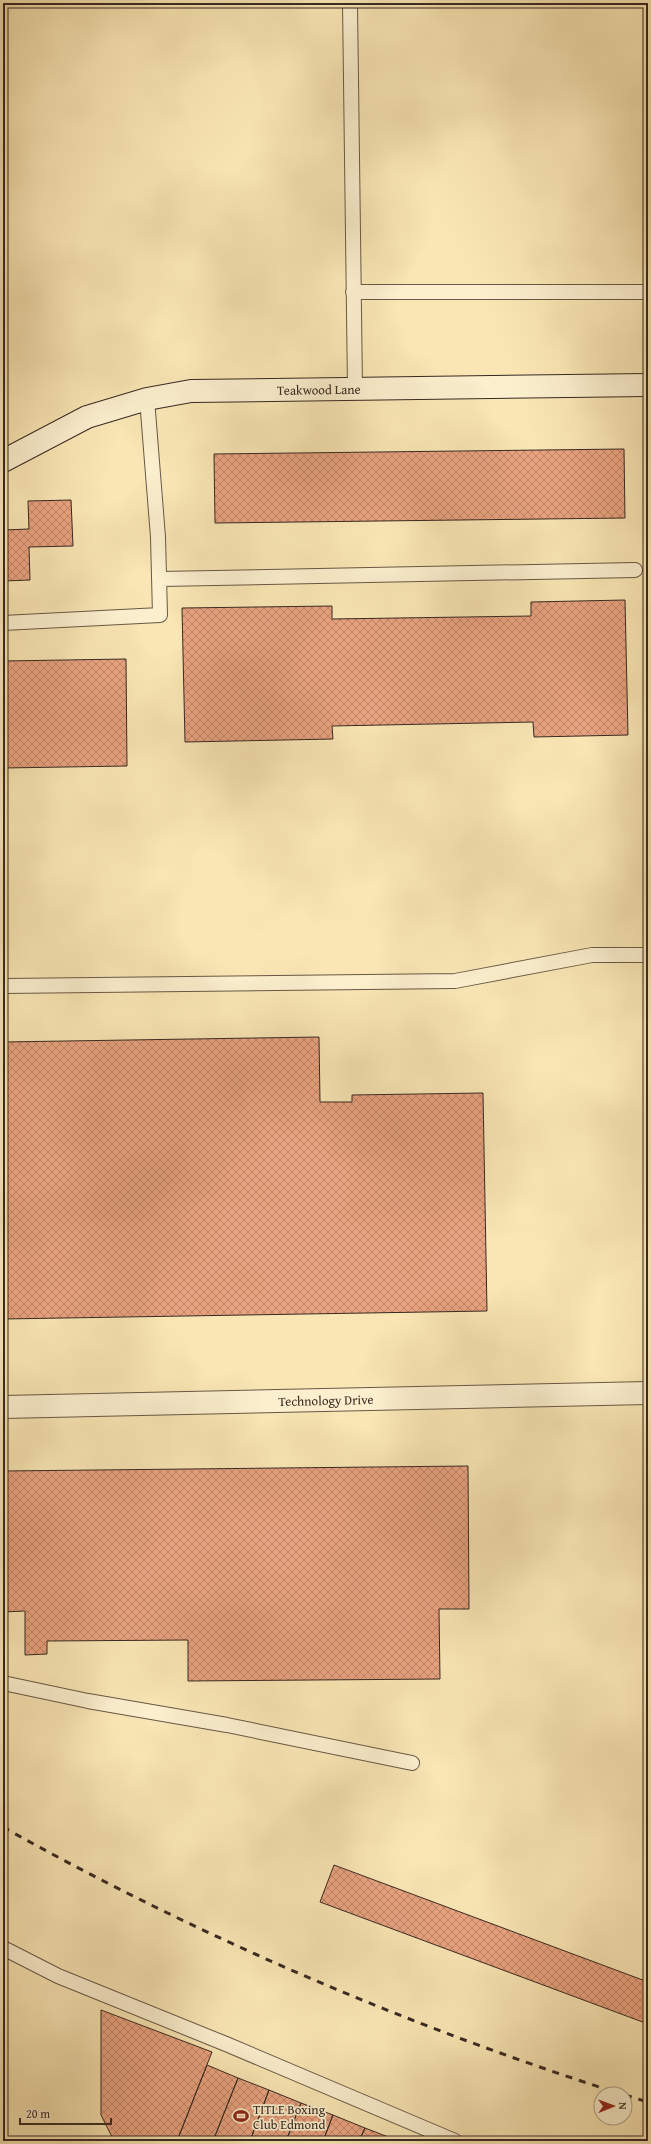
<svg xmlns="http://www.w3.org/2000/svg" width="651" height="2144" font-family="'Gentium Book Plus',serif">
	<defs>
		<pattern id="building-cross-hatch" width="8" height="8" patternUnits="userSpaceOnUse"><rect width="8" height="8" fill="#eaa380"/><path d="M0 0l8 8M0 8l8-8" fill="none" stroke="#be8568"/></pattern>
	</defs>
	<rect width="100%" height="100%" fill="#f9e6b4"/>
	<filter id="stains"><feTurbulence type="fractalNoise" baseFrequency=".005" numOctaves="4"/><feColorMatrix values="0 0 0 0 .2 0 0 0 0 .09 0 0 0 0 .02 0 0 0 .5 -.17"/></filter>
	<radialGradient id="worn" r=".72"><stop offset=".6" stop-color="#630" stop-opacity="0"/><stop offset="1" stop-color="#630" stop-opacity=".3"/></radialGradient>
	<path fill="url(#building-cross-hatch)" stroke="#372922" d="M 624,449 L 625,518 L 215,523 L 214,454 Z
		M 71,500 L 73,546 L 29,547 L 30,580 L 3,581 L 3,530 L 29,529 L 28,501 Z
		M 625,600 L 628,735 L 534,737 L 533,722 L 332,726 L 333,739 L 185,742 L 182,608 L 332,606 L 332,619 L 531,616 L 531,602 Z
		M 126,659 L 127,766 L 3,768 L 3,661 Z
		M 319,1037 L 320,1102 L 352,1102 L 352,1095 L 483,1093 L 487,1311 L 3,1319 L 3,1042 Z
		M 468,1466 L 469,1609 L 439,1609 L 440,1679 L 188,1681 L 188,1640 L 47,1641 L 47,1654 L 25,1655 L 25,1611 L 3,1612 L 3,1471 Z
		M 334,1865 L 648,1982 L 648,2024 L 320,1902 Z
		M 101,2010 L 212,2052 L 177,2141 L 117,2141 L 112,2137 L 101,2115 Z
		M 207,2065 L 238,2078 L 213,2141 L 177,2141 Z
		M 238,2078 L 269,2090 L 250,2141 L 213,2141 Z
		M 269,2090 L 301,2103 L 286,2141 L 250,2141 Z
		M 301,2103 L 333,2115 L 323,2141 L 286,2141 Z
		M 333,2115 L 365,2128 L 359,2141 L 323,2141 Z
		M 365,2128 L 396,2140 L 396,2141 L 359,2141 Z"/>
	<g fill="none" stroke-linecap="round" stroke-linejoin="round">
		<defs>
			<path id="lane" d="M 350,3 L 355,389
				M 353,292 L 648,292
				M 160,579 L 635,570
				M 3,623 L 160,615 L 158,537 L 147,399
				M 3,986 L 455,981 L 592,955 L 648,955
				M 3,1683 L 88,1701 L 227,1725 L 412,1763
				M 3,1948 L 58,1976 L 226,2044 L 455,2141"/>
			<g id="street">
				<path id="s1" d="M 3,1407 L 648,1393"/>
			</g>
			<g id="secondary">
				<path id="s2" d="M 3,461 L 87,417 L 147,399 L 191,391 L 648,385"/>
			</g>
		</defs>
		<use href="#lane" stroke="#685846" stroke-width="16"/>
		<use href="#street" stroke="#685846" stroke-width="24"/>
		<use href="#secondary" stroke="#372922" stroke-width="24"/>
		<use href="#lane" stroke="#fbefce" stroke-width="14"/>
		<use href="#street" stroke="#fbefce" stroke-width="22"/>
		<use href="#secondary" stroke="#fbefce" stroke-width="22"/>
		<path stroke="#372922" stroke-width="3" stroke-dasharray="7 7" stroke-linecap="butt" d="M 3,1827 C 199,1937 408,2026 621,2094
			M 625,2095 L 648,2102"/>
	</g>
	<defs>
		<symbol id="stadium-bare" viewBox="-9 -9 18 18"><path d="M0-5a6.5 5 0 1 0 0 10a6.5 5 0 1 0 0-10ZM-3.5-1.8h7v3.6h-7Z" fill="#8f2418" stroke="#fbefce" stroke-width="2.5" paint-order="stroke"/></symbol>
	</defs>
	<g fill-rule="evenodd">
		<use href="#stadium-bare" x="230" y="2105" width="22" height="22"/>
	</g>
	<g text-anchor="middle" stroke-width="3.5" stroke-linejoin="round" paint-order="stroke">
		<g font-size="13" fill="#372922" stroke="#fbefce">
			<text dy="5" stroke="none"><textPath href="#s2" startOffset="330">Teakwood Lane</textPath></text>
			<text dy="5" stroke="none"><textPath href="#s1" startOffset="323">Technology Drive</textPath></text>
		</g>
		<g font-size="13" fill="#372922" stroke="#fbefce" text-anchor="start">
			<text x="253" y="2114">TITLE Boxing<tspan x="253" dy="15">Club Edmond</tspan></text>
		</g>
	</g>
	<rect width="651" height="2144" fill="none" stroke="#f9e6b4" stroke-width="16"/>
	<rect x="4" y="4" width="643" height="2136" fill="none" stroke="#372922" stroke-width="2"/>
	<rect x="8" y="8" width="635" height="2128" fill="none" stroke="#372922"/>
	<g transform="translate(613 2106) rotate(89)"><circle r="19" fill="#fbefce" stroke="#ada089"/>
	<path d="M0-3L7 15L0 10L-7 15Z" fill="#8f2418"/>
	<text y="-6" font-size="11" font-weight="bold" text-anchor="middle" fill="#372922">N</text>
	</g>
	<path d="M20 2118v6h91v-6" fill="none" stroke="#372922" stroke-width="2"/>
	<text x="26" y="2118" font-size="12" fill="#372922" stroke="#fbefce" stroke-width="3" paint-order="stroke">20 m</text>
	<rect width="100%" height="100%" filter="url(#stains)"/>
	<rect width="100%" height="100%" fill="url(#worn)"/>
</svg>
